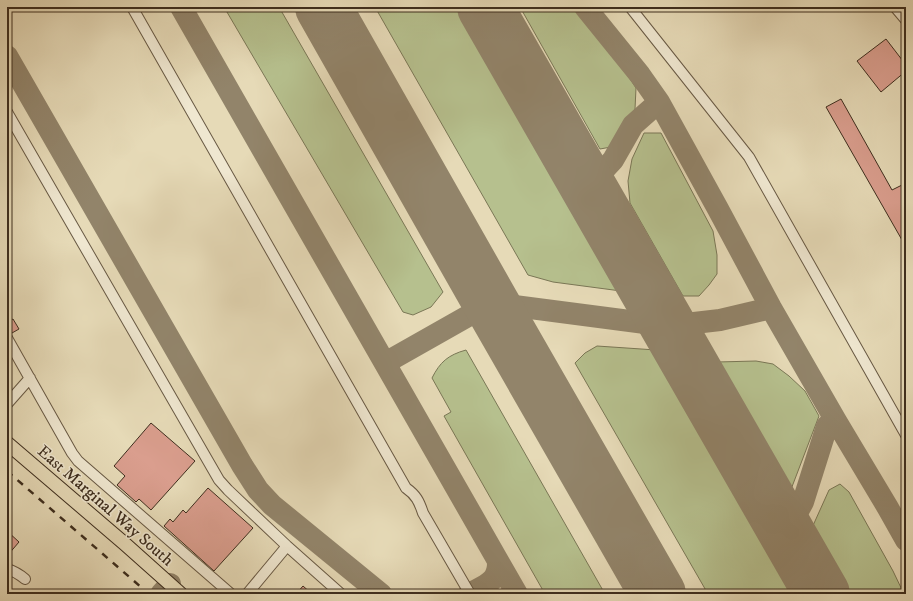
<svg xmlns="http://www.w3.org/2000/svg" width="913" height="601" font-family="'IM FELL DW Pica',serif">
	<rect width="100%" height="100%" fill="#e6dab7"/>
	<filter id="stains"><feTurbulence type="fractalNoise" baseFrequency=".005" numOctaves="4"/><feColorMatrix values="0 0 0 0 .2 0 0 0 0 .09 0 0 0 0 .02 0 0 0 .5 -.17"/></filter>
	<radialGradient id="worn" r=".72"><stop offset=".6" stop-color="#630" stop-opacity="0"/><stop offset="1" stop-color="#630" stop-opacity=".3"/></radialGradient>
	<path fill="#b6c08e" stroke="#7a7756" d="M 224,7 L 279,7 L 443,292 L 431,307 L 413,315 L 403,312 Z
		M 375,7 L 457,7 L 621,291 L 553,282 L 528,275 Z
		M 520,7 L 573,7 L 626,73 L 636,88 L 635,109 L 619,138 L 611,147 L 600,149 Z
		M 644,133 L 661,133 L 713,231 L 717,255 L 717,274 L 709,285 L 699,296 L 683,296 L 630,203 L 628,181 L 632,159 Z
		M 597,346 L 656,350 L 795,594 L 708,594 L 575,363 L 585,353 Z
		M 466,350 L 605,594 L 545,594 L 444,416 L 451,412 L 432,378 C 440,362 448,355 466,350 Z
		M 756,361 L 773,364 L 789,376 L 805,391 L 819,416 L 790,492 L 717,362 Z
		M 840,484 L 849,492 L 893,571 L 904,594 L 848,594 L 811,530 L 829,490 Z"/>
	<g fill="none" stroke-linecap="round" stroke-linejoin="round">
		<path stroke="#92846a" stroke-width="22" d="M 181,7 L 517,594
			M 585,7 L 640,75 L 659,102 L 718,209 L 771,308 L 836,421 L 888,508 L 906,540
			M 7,56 L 242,465 L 258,490 L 272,505 L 381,594
			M 588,187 L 613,160 L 633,125 L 659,102
			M 385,363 L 491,303 L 668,326 L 720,320 L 771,308
			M 785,527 L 792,522 L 803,502 L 827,426 L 831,422 L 836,421
			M 161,594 L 170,584
			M 469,594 C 485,585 499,582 498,561"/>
		<path stroke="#92846a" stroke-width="56" d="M 323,7 L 491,303 L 658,594
			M 485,7 L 822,594"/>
	</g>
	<path fill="#da9e8e" stroke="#3e2e1e" d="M 886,39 L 906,65 L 906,71 L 881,92 L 857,61 Z
		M 841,99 L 892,190 L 904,184 L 906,188 L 906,247 L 826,107 Z
		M 13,319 L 19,329 L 12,333 L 7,324 L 7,322 Z
		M 151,423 L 195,461 L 151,510 L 139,499 L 136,502 L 117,485 L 125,476 L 114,466 Z
		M 208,488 L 253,528 L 214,571 L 164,526 L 170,519 L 173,522 L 183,510 L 186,513 Z
		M 7,531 L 19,542 L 7,556 Z
		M 303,586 L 312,594 L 296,594 Z"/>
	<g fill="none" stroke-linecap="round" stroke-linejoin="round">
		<defs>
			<path id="minor" d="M 132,7 L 406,488 C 416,495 419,501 423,513 L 470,594
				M 630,7 L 749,157 L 906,435
				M 895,7 L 906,20
				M 7,112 L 219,480 L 228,490 L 287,546 L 341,594
				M 7,338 L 72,453 L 78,461 L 231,594
				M 7,404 L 30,378
				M 7,569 C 14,571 19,574 25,579
				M 247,594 L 287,546"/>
			<path id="major" d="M 7,443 L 125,544 L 181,594"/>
		</defs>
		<use href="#minor" stroke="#685944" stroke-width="12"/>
		<use href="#major" stroke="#3e2e1e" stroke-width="15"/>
		<use href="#minor" stroke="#efe7d0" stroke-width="10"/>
		<use href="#major" stroke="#e6dab7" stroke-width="13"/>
		<path stroke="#3e2e1e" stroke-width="2.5" stroke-dasharray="7 7" stroke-linecap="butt" d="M 7,471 L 149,594"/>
	</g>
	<g text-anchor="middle" stroke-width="3" stroke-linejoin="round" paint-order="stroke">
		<g font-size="17" fill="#3e2e1e" stroke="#efe7d0">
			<text transform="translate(106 505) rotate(41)" y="6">East Marginal Way South</text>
		</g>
	</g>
	<rect width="913" height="601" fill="none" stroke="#e6dab7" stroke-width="24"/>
	<rect x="8" y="8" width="897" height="585" fill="none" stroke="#3e2e1e" stroke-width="2"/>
	<rect x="12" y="12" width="889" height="577" fill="none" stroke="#3e2e1e"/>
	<rect width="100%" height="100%" filter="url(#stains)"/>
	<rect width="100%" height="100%" fill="url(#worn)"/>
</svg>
